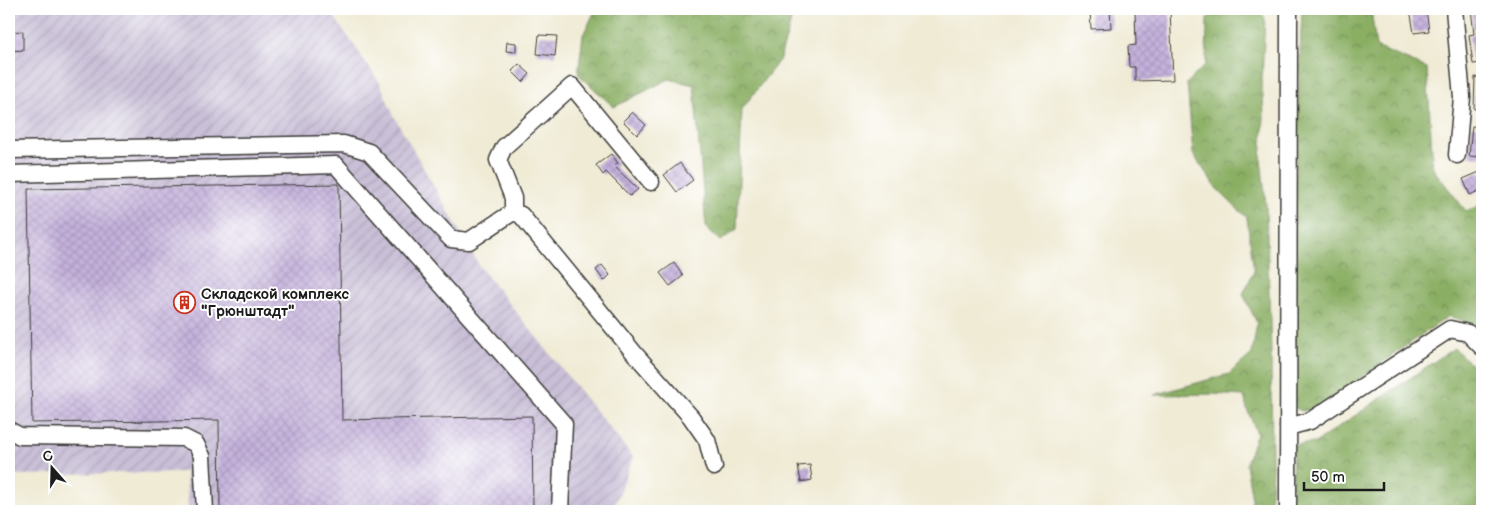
<svg xmlns="http://www.w3.org/2000/svg" width="1491" height="520" font-family="'Balsamiq Sans',sans-serif">
	<defs>
		<pattern id="industrial-furrows" width="10" height="10" patternUnits="userSpaceOnUse" patternTransform="scale(1.25)"><rect width="10" height="10" fill="#c9bfd7"/><path d="M-1 1l2-2M0 10L10 0M9 11l2-2" fill="none" stroke="#aca4b8"/></pattern>
		<pattern id="forest-crowns" width="20" height="18" patternUnits="userSpaceOnUse" patternTransform="scale(1.25)"><rect width="20" height="18" fill="#8aaf64"/><path d="M2 6a3 3 0 1 1 6 0M12 15a3 3 0 1 1 6 0" fill="none" stroke="#708e52"/></pattern>
		<pattern id="building-cross-hatch" width="8" height="8" patternUnits="userSpaceOnUse" patternTransform="scale(1.25)"><rect width="8" height="8" fill="#c4b1dc"/><path d="M0 0l8 8M0 8l8-8" fill="none" stroke="#a898bc"/></pattern>
	</defs>
	<rect width="100%" height="100%" fill="#fff"/>
	<filter id="ink" filterUnits="userSpaceOnUse"><feTurbulence type="fractalNoise" baseFrequency=".02" numOctaves="2"/><feDisplacementMap in="SourceGraphic" scale="10" xChannelSelector="R" yChannelSelector="G"/><feConvolveMatrix kernelMatrix="1 2 1 2 8 2 1 2 1" color-interpolation-filters="sRGB"/></filter>
	<filter id="wash" filterUnits="userSpaceOnUse"><feTurbulence type="fractalNoise" baseFrequency=".0096" numOctaves="4" result="noise"/><feDisplacementMap in="SourceGraphic" scale="20" xChannelSelector="R" yChannelSelector="G"/><feGaussianBlur stdDeviation="1.12" result="paint"/><feColorMatrix in="noise" values="0 0 0 0 0 0 0 0 0 0 0 0 0 0 0 0 0 1.4 0 .05"/><feComposite in="paint" operator="in"/></filter>
	<g filter="url(#wash)">
		<rect width="100%" height="100%" fill="#f0ebd5"/>
		<path fill="url(#industrial-furrows)" d="M 9,9 L 329,9 L 380,83 L 394,116 L 480,267 L 633,457 L 613,511 L 188,511 L 186,472 L 9,475 Z"/>
		<path fill="url(#forest-crowns)" stroke="#536640" d="M 596,9 L 797,9 L 793,14 L 780,59 L 742,109 L 737,229 L 721,241 L 706,227 L 694,85 L 669,79 L 614,107 L 578,74 L 583,35 Z
			M 1222,9 L 1257,9 L 1265,18 L 1262,80 L 1264,117 L 1261,159 L 1266,205 L 1271,350 L 1272,466 L 1270,511 L 1250,511 L 1252,499 L 1246,464 L 1257,433 L 1247,409 L 1244,396 L 1213,394 L 1154,395 L 1229,374 L 1252,354 L 1257,323 L 1243,294 L 1254,271 L 1247,218 L 1217,189 L 1193,154 L 1187,83 L 1206,64 L 1207,18 Z
			M 1302,9 L 1371,9 L 1376,47 L 1427,68 L 1433,169 L 1466,211 L 1482,205 L 1482,331 L 1477,326 L 1449,316 L 1315,409 L 1302,411 L 1293,407 L 1294,197 Z
			M 1454,348 L 1482,375 L 1482,511 L 1292,511 L 1293,445 L 1315,443 Z"/>
		<g id="blocks">
			<path fill="url(#building-cross-hatch)" d="M 1090,9 L 1110,9 L 1111,28 L 1091,29 Z
				M 1135,9 L 1170,9 L 1173,80 L 1135,81 L 1135,67 L 1129,67 L 1128,46 L 1136,45 Z
				M 1410,9 L 1426,9 L 1429,31 L 1414,33 Z
				M 1471,9 L 1482,9 L 1482,63 L 1473,64 L 1469,35 L 1474,34 Z
				M 23,31 L 23,50 L 9,51 L 9,32 Z
				M 539,35 L 557,36 L 555,56 L 537,54 Z
				M 507,42 L 516,43 L 516,52 L 506,51 Z
				M 519,64 L 530,74 L 523,82 L 512,71 Z
				M 1475,77 L 1482,78 L 1482,109 L 1474,109 Z
				M 632,112 L 646,125 L 637,135 L 623,121 Z
				M 1472,126 L 1482,127 L 1482,157 L 1469,156 Z
				M 611,154 L 618,163 L 614,166 L 638,189 L 630,196 L 606,172 L 603,175 L 596,165 Z
				M 680,163 L 693,180 L 677,192 L 664,175 Z
				M 1482,171 L 1482,189 L 1470,195 L 1463,179 Z
				M 339,184 L 342,420 L 532,416 L 533,511 L 220,511 L 219,420 L 32,423 L 28,189 Z
				M 674,263 L 683,276 L 670,286 L 660,273 Z
				M 602,265 L 610,275 L 604,281 L 596,270 Z
				M 810,465 L 812,480 L 801,482 L 798,466 Z"/>
		</g>
	</g>
	<g filter="url(#ink)">
		<use href="#blocks" fill-opacity="0" stroke="#3c3b38" stroke-width="1"/>
		<g fill="none" stroke-linecap="round" stroke-linejoin="round">
			<defs>
				<path id="minor" d="M 1454,9 L 1462,97 L 1457,155
					M 9,150 L 344,144 L 369,152 L 451,239 L 469,241 L 513,212 L 521,215 L 635,354 L 691,417 L 707,440 L 714,467
					M 9,174 L 336,165 L 564,424 L 560,511
					M 513,212 L 513,198 L 498,160 L 504,147 L 572,86 L 651,182
					M 1288,427 L 1310,421 L 1450,329 L 1468,333 L 1482,347
					M 9,430 L 20,436 L 184,438 L 196,444 L 202,456 L 205,511
					M 1288,511 L 1289,9"/>
			</defs>
			<use href="#minor" stroke="#3c3b38" stroke-width="19"/>
			<use href="#minor" stroke="#fff" stroke-width="16"/>
		</g>
	</g>
	<defs>
		<symbol id="building-ring" viewBox="-11 -11 22 22"><circle r="9.5" fill="#fff" stroke="#c8321e" stroke-width="1.5"/><path d="M-4-6H4V6H1V3H-1V6H-4ZM-2.5-4.3h1.7v1.8h-1.7ZM.8-4.3h1.7v1.8H.8ZM-2.5-1h1.7V.8h-1.7ZM.8-1h1.7V.8H.8Z" fill="#c8321e"/></symbol>
	</defs>
	<g fill-rule="evenodd">
		<use href="#building-ring" x="172" y="290" width="25" height="25"/>
	</g>
	<g text-anchor="middle" stroke-width="4" stroke-linejoin="round" paint-order="stroke">
		<g font-size="15" font-weight="bold" fill="#1c1c1c" stroke="#fff" text-anchor="start">
			<text x="201" y="299">Складской комплекс<tspan x="201" dy="17">"Грюнштадт"</tspan></text>
		</g>
	</g>
	<rect width="1491" height="520" fill="none" stroke="#fff" stroke-width="30"/>
	<g transform="translate(52 468) rotate(340)" stroke="#ffffff" stroke-width="4" paint-order="stroke">
	<path d="M0-4L9 19L0 12L-9 19Z" fill="#1c1c1c"/>
	<text y="-8" font-size="14" font-weight="bold" text-anchor="middle" fill="#1c1c1c">С</text>
	</g>
	<path d="M1304 482v8h80v-8" fill="none" stroke="#1c1c1c" stroke-width="2.5"/>
	<text x="1311" y="482" font-size="15" fill="#1c1c1c" stroke="#ffffff" stroke-width="4" paint-order="stroke">50 m</text>
</svg>
